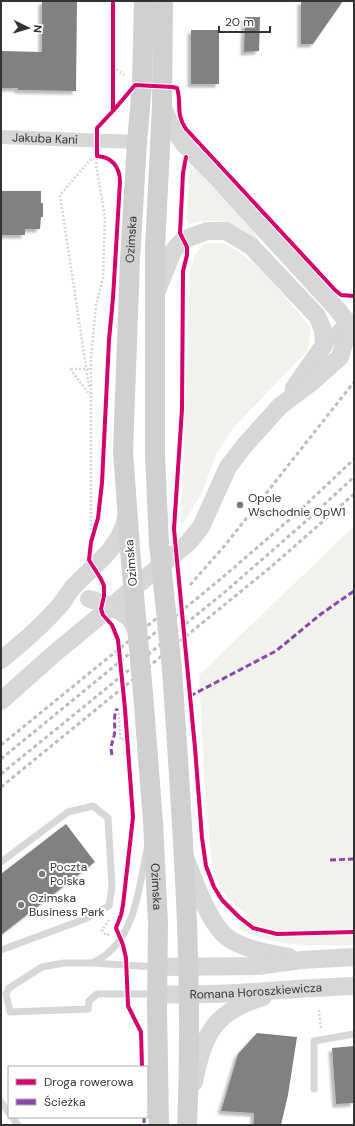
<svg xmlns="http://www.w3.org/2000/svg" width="355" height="1126" font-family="'DM Sans',sans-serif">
	<defs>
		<filter id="shadow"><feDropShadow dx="-3.5" dy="3.5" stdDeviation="1" flood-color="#0004"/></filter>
	</defs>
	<rect width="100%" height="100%" fill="#fff"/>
	<path fill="#f0f3ec" d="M 195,168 L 253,231 L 260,242 C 234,223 222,216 189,224 L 186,218 L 190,169 Z
		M 205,243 C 212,244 221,242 227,245 C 260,261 288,301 311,328 L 308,350 L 233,428 L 215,457 L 202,493 L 181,527 L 190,270 L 195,255 Z
		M 354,526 L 354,945 C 313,946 276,948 239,929 L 247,914 C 234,904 223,895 217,880 C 210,863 209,837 208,819 C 203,771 202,723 199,675 Z"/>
	<path fill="#818181" filter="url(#shadow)" d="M 42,1 L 77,1 L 76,91 L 18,90 L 18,88 L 1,88 L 1,51 L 42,52 Z
		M 301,1 L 343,1 L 313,44 L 301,44 Z
		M 245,17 L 260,17 L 259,51 L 244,52 Z
		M 191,30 L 219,30 L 219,84 L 191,84 Z
		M 1,191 L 41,191 L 41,203 L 43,203 L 43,217 L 41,217 L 40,229 L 25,229 L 25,235 L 1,235 Z
		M 66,824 L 95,862 L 1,935 L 1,874 Z
		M 257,1033 L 297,1037 L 288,1095 L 281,1125 L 254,1125 L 254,1113 L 221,1111 L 238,1054 Z
		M 354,1046 L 354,1103 L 336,1104 L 332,1048 Z"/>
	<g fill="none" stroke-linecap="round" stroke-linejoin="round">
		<path stroke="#d5d5d5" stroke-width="2.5" stroke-dasharray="2 2" stroke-linecap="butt" d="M 113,67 L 124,75
			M 70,369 L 90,395
			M 71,369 L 90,369
			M 89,387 L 60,195 L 89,161 L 96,157
			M 91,542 L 91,358 L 96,305 L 103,278 L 105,217 L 96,165 L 97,156
			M 118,709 L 121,740 L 127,739
			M 109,920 L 102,930 L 106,935 L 110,934
			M 319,1010 L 321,1029"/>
		<path stroke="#d7d7d7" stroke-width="7" d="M 1,862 L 68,812 L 93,806 L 108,818 L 112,887 L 109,906 L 85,919 L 1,950
			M 92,963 C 98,960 104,957 108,953 C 136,930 140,882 147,849
			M 156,994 L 97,994 L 89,1001 L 88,1009 L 10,1012 L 6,994 L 9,988 L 42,967 L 64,963 L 92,963 L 156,967
			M 314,1089 L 314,1041 L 354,1034
			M 1,1102 L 9,1113
			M 12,1117 L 18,1125"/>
		<g stroke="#d7d7d7" stroke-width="14">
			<path id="s1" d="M 1,137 L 137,142"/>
			<path d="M 324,345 L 350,320"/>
		</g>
		<g stroke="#d7d7d7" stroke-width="18">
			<path d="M 156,293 L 173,251 L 183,240 L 207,231 L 226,231 L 251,246 L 317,316 L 323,330 L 324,345 L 294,388"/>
			<path d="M 1,660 C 21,644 45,623 61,604 C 66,598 69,591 74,586 C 96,563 121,548 127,514"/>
			<path d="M 1,701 L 55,653 L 188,543 L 201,527 L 228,467 L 245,445 L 280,406 L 312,382 L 340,357 L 345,340 L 347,322 L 337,309 L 217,178 L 184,144 L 172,127 L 162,106"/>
			<path d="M 186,860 C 195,882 209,924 228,938 C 246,950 269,953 289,957"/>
			<path d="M 158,967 L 257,966 L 302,960 L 354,957"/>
			<path id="s2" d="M 158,994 C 223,997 289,988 354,986"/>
			<path d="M 194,1082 C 203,1035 214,1011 263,997"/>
		</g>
		<g stroke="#d0d0d0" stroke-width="20">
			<path d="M 159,544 L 155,455 L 155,248 L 162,106 L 163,1"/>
			<path id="s3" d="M 131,562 L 123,451 L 130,260 L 137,142 L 142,85 L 144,1"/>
			<path d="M 172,669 C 182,821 194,973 187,1125"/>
			<path id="s4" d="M 143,693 L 153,822 L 158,924 L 157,1006 L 159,1125"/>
		</g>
		<path stroke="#bebebe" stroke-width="3" stroke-dasharray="4 3" stroke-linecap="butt" d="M 190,585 L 226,544 L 354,382
			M 1,745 L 162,614
			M 1,759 L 223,577 L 296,514 L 354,459
			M 1,774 L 226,591 L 305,522 L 354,477
			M 1,787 L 272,566 L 354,494"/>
		<path stroke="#d7d7d7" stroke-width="18" d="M 89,599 C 100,601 121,610 129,618 C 133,622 135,627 137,632"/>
		<path stroke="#d0d0d0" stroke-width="20" d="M 159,544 L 172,669
			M 131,562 L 143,693"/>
		<path stroke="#8e44ad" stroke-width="3" stroke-dasharray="6 3" stroke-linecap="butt" d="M 190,696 L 276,651 L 321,614 L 354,591
			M 112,755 C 110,746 112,744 114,736 C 116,727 113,719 116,710 L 118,709
			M 330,860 L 354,859
			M 144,1117 L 144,1125"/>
		<defs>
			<path id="cycleway" d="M 113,1 L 113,111 L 97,128 L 97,156 C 112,157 120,167 120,182 L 113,298 L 109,340 L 102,483 L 98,518 L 91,542 L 89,560 L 101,579 L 104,586 L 104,596 L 101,609 L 103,615 L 112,625 L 118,640 L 125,709 L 133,817 L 123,905 L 121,915 L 116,928 L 123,945 L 126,958 L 128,1006 L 141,1032 L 142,1067
				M 113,111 L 135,85 L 172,87 L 177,88 C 182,104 175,113 186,129 L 335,290 L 341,295 L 354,296
				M 186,157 L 183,173 L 180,233 L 187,247 L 187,255 L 183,271 L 182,409 L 174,529 L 195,748 L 202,838 L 206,866 L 214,887 L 222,900 L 239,917 L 253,928 L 277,934 L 354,932"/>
		</defs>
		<use href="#cycleway" stroke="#fff" stroke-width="6"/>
		<use href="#cycleway" stroke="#d6006c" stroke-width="4"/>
	</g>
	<g fill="#7a7a7a" stroke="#fff" stroke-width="1.5">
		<circle cx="240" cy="505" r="4"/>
		<circle cx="42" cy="874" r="4"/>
		<circle cx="21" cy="905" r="4"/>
	</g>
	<g text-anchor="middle" stroke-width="4" stroke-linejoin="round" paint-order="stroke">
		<g font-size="12" fill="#333" stroke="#fff">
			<text dy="4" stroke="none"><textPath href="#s1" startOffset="44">Jakuba Kani</textPath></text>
			<text dy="4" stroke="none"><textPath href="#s3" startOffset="323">Ozimska</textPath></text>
			<text transform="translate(131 563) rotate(-95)" y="4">Ozimska</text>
			<text dy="4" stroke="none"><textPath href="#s4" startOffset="194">Ozimska</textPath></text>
			<text dy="4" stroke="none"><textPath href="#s2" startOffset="98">Romana Horoszkiewicza</textPath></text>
		</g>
		<g font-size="12" fill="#333" stroke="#fff" text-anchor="start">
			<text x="248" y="502">Opole<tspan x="248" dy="14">Wschodnie OpW1</tspan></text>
			<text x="50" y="871">Poczta<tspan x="50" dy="14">Polska</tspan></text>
			<text x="29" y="902">Ozimska<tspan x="29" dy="14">Business Park</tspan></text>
		</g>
	</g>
	<rect width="355" height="1126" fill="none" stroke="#333333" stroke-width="4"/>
	<rect x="8" y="1066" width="140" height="52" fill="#ffffff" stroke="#adadad"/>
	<rect x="16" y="1079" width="20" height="6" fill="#d6006c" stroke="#adadad"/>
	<text x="44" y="1086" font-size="12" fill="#333333">Droga rowerowa</text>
	<rect x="16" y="1099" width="20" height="6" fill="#8e44ad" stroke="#adadad"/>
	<text x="44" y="1106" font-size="12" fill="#333333">Ścieżka</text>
	<g transform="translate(28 28) rotate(95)" stroke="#ffffff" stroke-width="3" paint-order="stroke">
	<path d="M0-3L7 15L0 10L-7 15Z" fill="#333333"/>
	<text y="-6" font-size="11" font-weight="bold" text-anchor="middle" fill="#333333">N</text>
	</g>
	<path d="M219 26v6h51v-6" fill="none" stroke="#333333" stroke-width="2"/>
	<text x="225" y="26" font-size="12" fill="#333333" stroke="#ffffff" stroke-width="3" paint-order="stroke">20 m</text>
</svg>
